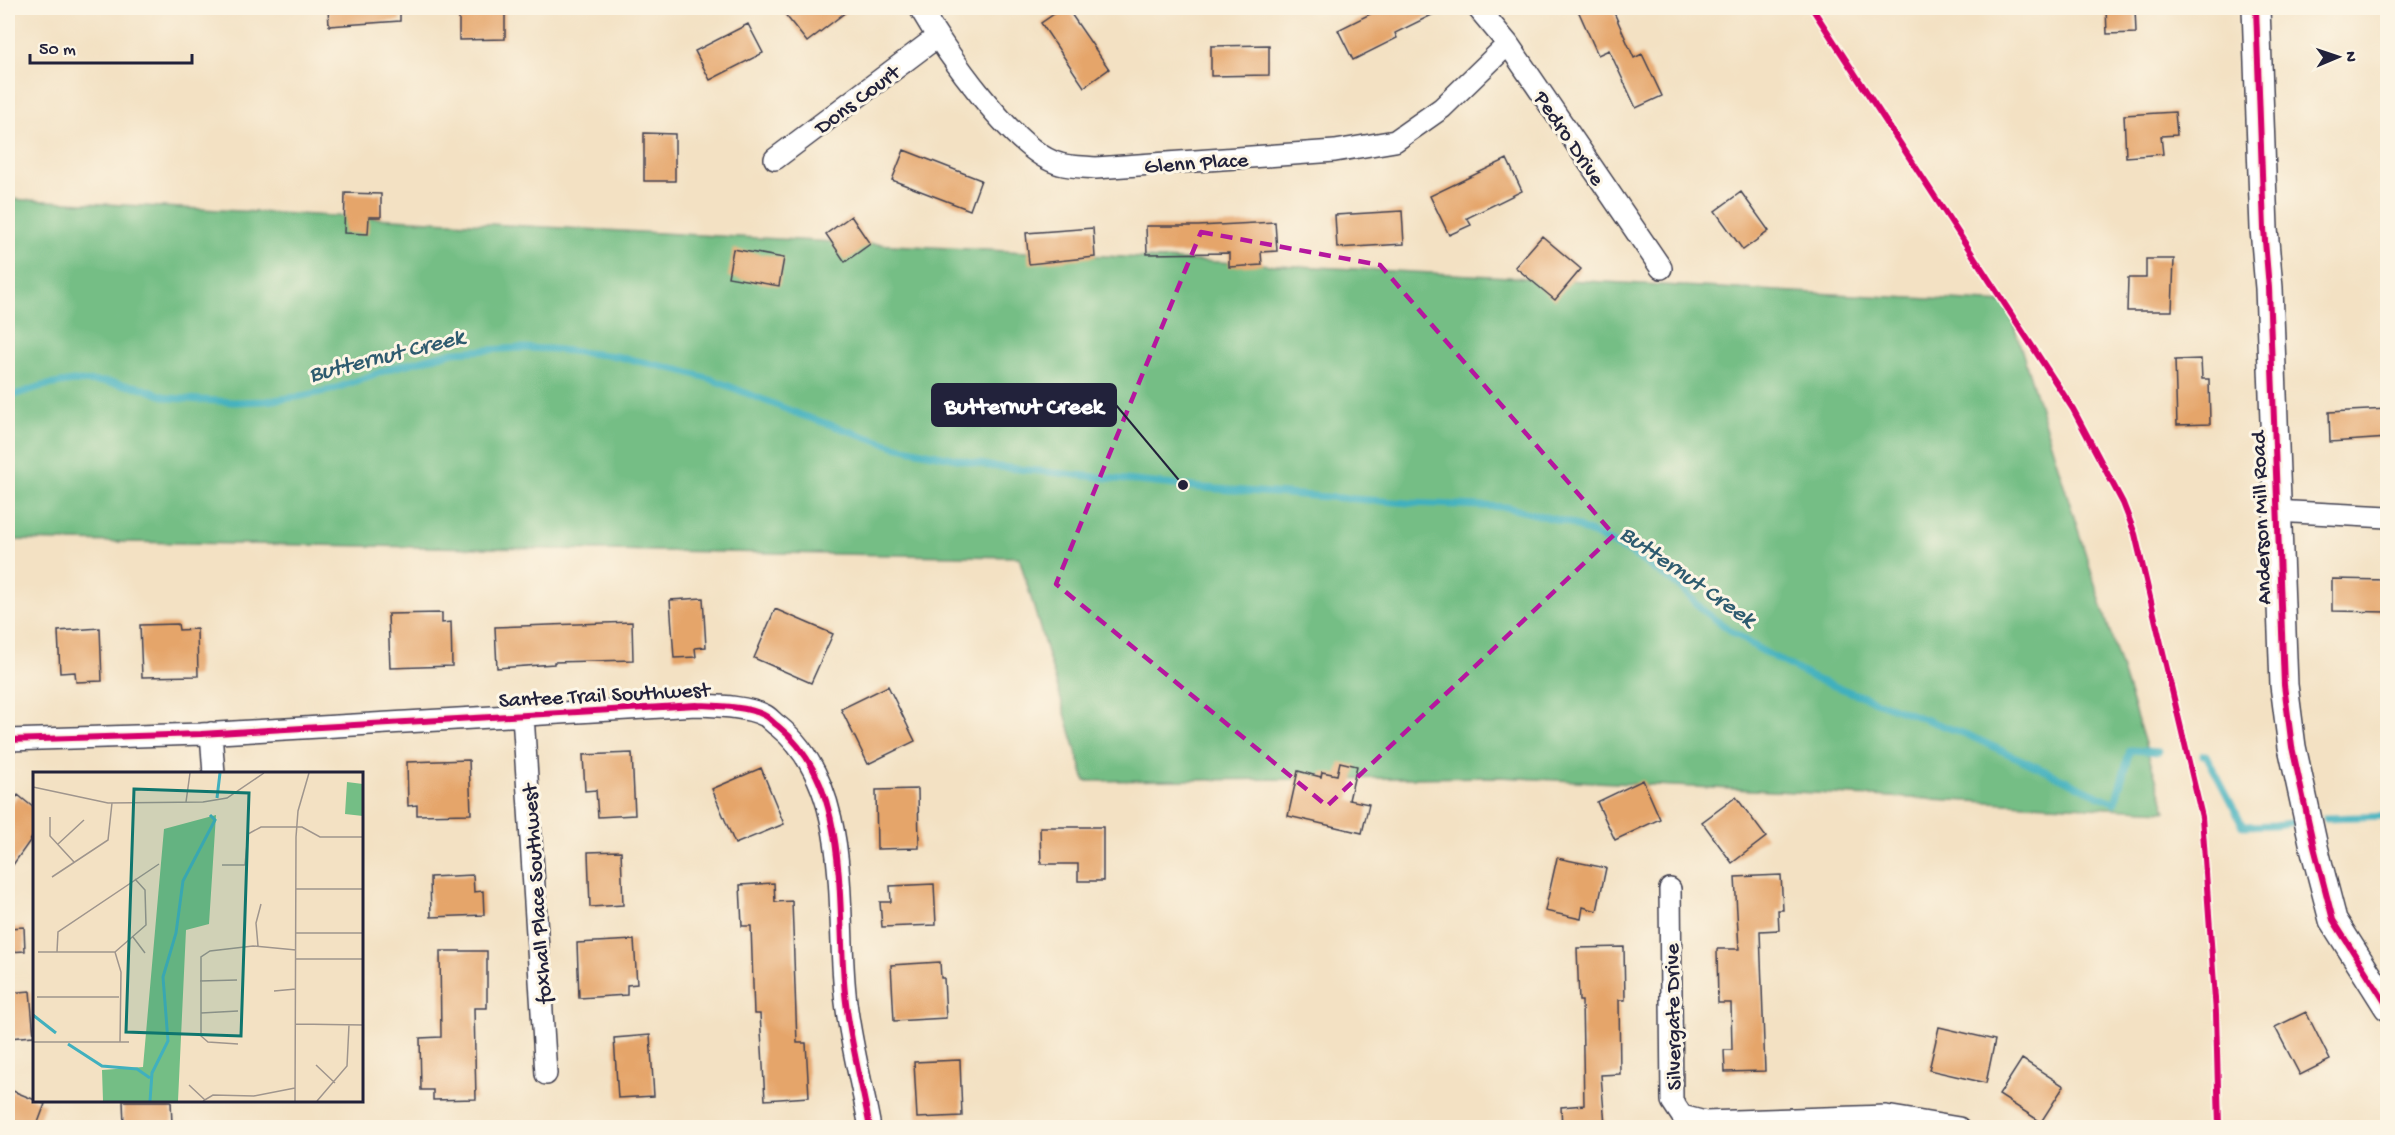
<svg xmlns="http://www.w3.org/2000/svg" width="2395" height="1135" font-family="'Gochi Hand',sans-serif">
	<rect width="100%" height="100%" fill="#fcf5e5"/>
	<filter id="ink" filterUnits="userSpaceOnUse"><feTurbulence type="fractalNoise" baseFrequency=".0167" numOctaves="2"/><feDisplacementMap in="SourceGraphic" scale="12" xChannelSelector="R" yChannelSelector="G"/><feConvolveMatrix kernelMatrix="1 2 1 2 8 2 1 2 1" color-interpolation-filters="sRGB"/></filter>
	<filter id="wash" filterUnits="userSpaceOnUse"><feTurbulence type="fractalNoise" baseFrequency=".008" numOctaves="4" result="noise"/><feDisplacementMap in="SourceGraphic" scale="24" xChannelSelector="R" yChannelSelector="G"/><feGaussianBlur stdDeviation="1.35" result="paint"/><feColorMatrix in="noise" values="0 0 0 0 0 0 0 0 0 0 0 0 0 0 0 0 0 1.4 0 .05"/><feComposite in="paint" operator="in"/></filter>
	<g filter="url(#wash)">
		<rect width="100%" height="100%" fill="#f3e1c3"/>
		<path fill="#74be85" stroke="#4b7060" stroke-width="1.5" d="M 8,199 L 2007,303 L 2166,811 L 1499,777 L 1085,781 L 1019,557 L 8,540 Z"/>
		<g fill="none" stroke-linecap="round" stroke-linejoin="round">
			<path stroke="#41b0be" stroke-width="7" d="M 8,397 L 42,386 L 73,381 L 107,382 L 139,387 L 169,398 L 234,402 L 266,401 L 297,397 L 331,390 L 392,368 L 454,352 L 520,348 L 551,349 L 615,356 L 679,370 L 711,379 L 801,415 L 894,446 L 990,466 L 1204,488 L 1409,503 L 1506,507 L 1570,523 L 1628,551 L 1681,588 L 1704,611 L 1730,630 L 1759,649 L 1815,679 L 1968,735 L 2115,803 L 2130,750 L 2158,752
				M 2203,755 L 2206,755 L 2243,826 L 2275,825 L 2303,821
				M 2326,818 L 2388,816"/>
		</g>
		<g id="blocks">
			<path fill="#e5a56b" d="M 328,8 L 400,8 L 400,21 L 329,26 Z
				M 459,8 L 505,8 L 505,39 L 459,40 Z
				M 780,8 L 851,8 L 807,42 Z
				M 1063,8 L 1067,8 L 1109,69 L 1084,87 L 1041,23 Z
				M 1382,8 L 1446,8 L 1395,33 L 1397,38 L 1353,60 L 1338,30 Z
				M 1577,8 L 1612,8 L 1634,58 L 1642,54 L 1662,96 L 1636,108 L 1609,50 L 1598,55 Z
				M 2106,8 L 2135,8 L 2136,33 L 2107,34 Z
				M 748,24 L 763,53 L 710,80 L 695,51 Z
				M 1269,45 L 1269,75 L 1211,76 L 1211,46 Z
				M 2175,112 L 2177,135 L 2161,136 L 2163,154 L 2126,157 L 2124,115 Z
				M 644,133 L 675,134 L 675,181 L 644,181 Z
				M 904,150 L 981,180 L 970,210 L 892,180 Z
				M 1507,159 L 1522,191 L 1467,218 L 1471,225 L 1449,235 L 1430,196 Z
				M 1741,192 L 1769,231 L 1743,250 L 1715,211 Z
				M 345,193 L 381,194 L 381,217 L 369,217 L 368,234 L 344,233 Z
				M 1402,211 L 1404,244 L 1337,248 L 1335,215 Z
				M 851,216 L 870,244 L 845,262 L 826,234 Z
				M 1275,222 L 1277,251 L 1261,252 L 1262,265 L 1229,267 L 1229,253 L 1147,254 L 1146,226 L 1198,226 Z
				M 1093,228 L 1095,257 L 1029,264 L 1026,233 Z
				M 1542,236 L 1581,269 L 1555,300 L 1515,267 Z
				M 733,249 L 784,258 L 779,286 L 728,277 Z
				M 2146,259 L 2174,259 L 2172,311 L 2127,311 L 2128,278 L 2146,278 Z
				M 2201,359 L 2202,379 L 2209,379 L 2210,424 L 2177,425 L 2175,360 Z
				M 2388,409 L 2388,438 L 2330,442 L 2329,412 Z
				M 2332,579 L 2388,580 L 2388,612 L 2332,611 Z
				M 703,598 L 706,647 L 695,648 L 696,657 L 674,658 L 670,600 Z
				M 775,609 L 833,634 L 811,683 L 754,658 Z
				M 442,613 L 442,623 L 451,622 L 452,666 L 390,668 L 388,614 Z
				M 632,622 L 633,660 L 554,662 L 554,664 L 497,668 L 495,627 Z
				M 178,624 L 179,630 L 197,629 L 198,676 L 142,677 L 140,625 Z
				M 100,628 L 102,681 L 76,682 L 75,672 L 60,673 L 58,631 Z
				M 888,686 L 915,741 L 868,764 L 841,709 Z
				M 632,753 L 635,815 L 598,817 L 596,790 L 585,791 L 583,755 Z
				M 469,760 L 471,814 L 417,815 L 417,805 L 408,806 L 407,762 Z
				M 1340,762 L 1357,766 L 1349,800 L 1369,804 L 1362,833 L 1288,816 L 1298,771 L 1321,777 L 1322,772 L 1337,775 Z
				M 761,768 L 784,824 L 735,844 L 712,789 Z
				M 1643,780 L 1660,819 L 1615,840 L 1597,802 Z
				M 918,789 L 919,848 L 877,849 L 876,790 Z
				M 18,795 L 34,808 L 34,835 L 8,872 L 8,808 Z
				M 1736,797 L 1766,837 L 1732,863 L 1702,822 Z
				M 1040,827 L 1103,827 L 1103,881 L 1078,881 L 1078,864 L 1041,864 Z
				M 621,851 L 623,905 L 590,907 L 588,852 Z
				M 1557,858 L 1606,868 L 1597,911 L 1583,907 L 1581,919 L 1545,911 Z
				M 473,875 L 474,892 L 483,891 L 484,915 L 431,917 L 430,877 Z
				M 1781,875 L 1783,910 L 1778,910 L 1779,930 L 1760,931 L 1765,1071 L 1725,1072 L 1724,1050 L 1732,1050 L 1731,1003 L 1718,1003 L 1717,949 L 1739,949 L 1735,877 Z
				M 774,883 L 775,902 L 792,901 L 797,1043 L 806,1043 L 809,1097 L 765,1100 L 760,1014 L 754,1014 L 751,926 L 742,926 L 740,885 Z
				M 934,884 L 936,925 L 882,927 L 880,902 L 891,902 L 890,886 Z
				M 24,927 L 25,951 L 8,952 L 8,928 Z
				M 634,940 L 637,984 L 627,985 L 627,995 L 579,998 L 577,943 Z
				M 1624,947 L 1625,1000 L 1619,1000 L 1620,1074 L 1601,1075 L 1605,1125 L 1599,1126 L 1600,1128 L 1562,1128 L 1561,1107 L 1584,1105 L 1582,1001 L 1579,1001 L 1577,948 Z
				M 440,951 L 487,951 L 487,1008 L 474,1008 L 476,1099 L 433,1100 L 433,1090 L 421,1090 L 420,1038 L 441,1037 Z
				M 940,962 L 941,978 L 944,978 L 946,1018 L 894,1021 L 891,965 Z
				M 30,991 L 34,1036 L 8,1038 L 8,993 Z
				M 2306,1012 L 2330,1060 L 2300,1075 L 2275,1027 Z
				M 1939,1027 L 1995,1040 L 1986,1083 L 1929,1070 Z
				M 650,1035 L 654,1096 L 618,1098 L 614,1038 Z
				M 2022,1059 L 2064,1086 L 2041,1122 L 1999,1095 Z
				M 960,1060 L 962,1116 L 917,1118 L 914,1062 Z
				M 8,1089 L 45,1104 L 36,1128 L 8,1128 Z
				M 123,1101 L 171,1101 L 172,1124 L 124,1125 Z"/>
		</g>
	</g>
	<g filter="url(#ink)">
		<use href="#blocks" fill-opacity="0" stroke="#413f4f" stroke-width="1.5"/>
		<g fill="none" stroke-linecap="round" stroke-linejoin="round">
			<defs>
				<path id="minor" d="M 920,8 C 943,48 1015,153 1060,164 C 1071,167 1085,167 1096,168 L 1335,151 L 1395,141 L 1442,108 L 1508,44
					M 1478,8 L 1508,44 L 1661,268
					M 775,159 L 937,37
					M 2276,511 L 2388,517
					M 523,715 L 546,1074
					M 211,733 L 214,774
					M 8,740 L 201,734 L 696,705 C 716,706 746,706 764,715 C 769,717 773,723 778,726 C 853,786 836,908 845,993 C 849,1038 862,1083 870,1128
					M 1670,889 L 1672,1101 L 1682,1116 L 1705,1122 L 1886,1116 L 1959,1128"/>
				<path id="tertiary" d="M 2256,8 L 2264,229 L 2269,288 L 2284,685 L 2292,747 L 2314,847 L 2333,920 L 2388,1007"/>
			</defs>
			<use href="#minor" stroke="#413f4f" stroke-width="24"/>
			<use href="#tertiary" stroke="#413f4f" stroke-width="30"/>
			<use href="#minor" stroke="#fff" stroke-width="21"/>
			<use href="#tertiary" stroke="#fff" stroke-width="27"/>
			<defs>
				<path id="cycleway" d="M 1812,8 L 2073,409 L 2123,503 L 2135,534 L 2202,817 L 2216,1013 L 2219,1128
					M 2256,8 L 2264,229 L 2269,288 L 2284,685 L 2292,747 L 2314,847 L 2333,920 L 2388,1007
					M 8,740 L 201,734 L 696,705 C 716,706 746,706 764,715 C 769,717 773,723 778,726 C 853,786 836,908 845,993 C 849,1038 862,1083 870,1128"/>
			</defs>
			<use href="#cycleway" stroke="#fcf5e5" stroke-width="10"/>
			<use href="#cycleway" stroke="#d6006c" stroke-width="6"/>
		</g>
	</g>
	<path fill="none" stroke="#b5179e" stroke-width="4.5" stroke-dasharray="12 8" stroke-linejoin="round" d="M 1201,232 L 1380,265 L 1614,535 L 1327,806 L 1056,584 Z"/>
	<g text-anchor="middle" stroke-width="6" stroke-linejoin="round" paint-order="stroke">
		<g font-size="22" fill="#22223b" stroke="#fcf5e5">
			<text transform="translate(856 98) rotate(-37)" y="8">Dons Court</text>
			<text transform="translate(1571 137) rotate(56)" y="8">Pedro Drive</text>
			<text transform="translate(1196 161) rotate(-4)" y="8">Glenn Place</text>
			<text transform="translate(2259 518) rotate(-92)" y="8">Anderson Mill Road</text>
			<text transform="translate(604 693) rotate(-3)" y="8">Santee Trail Southwest</text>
			<text transform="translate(535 894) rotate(-94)" y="8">foxhall Place Southwest</text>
			<text transform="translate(1671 1017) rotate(-91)" y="8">Silvergate Drive</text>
		</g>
		<g font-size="24" font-style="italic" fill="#2e5b6f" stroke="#fcf5e5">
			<text transform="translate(386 354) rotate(-14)" y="8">Butternut Creek</text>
			<text transform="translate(1689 575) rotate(35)" y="8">Butternut Creek</text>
		</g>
	</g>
	<g transform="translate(33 772)">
		<rect width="330" height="330" fill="#f3e1c3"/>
		<path d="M 314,10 L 330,12 L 330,44 L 312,42 ZM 183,43 L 176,152 L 153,158 L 145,329 L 70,329 L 69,298 L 110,295 L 131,57 Z" fill="#74be85"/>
		<path fill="none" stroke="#41b0be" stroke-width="3" d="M 184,26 L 187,1M 0,243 L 23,261M 35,272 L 69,294 L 104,297 L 117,306M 117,329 L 119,301 L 135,269 L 130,205 L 143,161 L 150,109 L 182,48 L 177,43"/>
		<path fill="none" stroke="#9f958d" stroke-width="1.5" d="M 0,15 L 75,31 L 170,30 L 194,26 L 231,1M 153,30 L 157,1M 17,45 L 17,64 L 41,90M 25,72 L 51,48M 189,93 L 212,93 L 215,62 L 228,55 L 269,55 L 287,65 L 330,65M 19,105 L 75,68 L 79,31M 263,117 L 330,117M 263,161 L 330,161M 100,165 L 112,181M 225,174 L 223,151 L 228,132M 5,180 L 82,180M 24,180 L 25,160 L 126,92M 82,180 L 113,153 L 112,118 L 102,107M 82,180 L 88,200 L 87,270M 263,187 L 330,187M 167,209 L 204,208M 241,219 L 263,217M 4,225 L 86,225M 168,241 L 205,239M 263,252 L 330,253M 0,270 L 96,270M 205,272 L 175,270 L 168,264 L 168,185 L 177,179 L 220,174 L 263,178M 283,293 L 302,311M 156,313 L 172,328M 170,329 L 180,323 L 221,324 L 262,316M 262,329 L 263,65 L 265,39 L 276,1M 284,329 L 314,294 L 316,253"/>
		<path fill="#0f766e" fill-opacity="0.15" stroke="#0f766e" stroke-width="3" d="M 101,17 L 216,21 L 208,264 L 93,260 Z"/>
		<rect width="330" height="330" fill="none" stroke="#22223b" stroke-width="3"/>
	</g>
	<path fill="none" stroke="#22223b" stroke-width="2" d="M1183 485L1116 405"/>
	<circle fill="#22223b" stroke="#fcf5e5" stroke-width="2" cx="1183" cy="485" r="6"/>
	<rect fill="#22223b" stroke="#22223b" stroke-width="2" x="932" y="384" width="184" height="42" rx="6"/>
	<g font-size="24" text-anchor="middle" font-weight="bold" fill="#fff">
		<text x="1024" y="413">Butternut Creek</text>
	</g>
	<rect width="2395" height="1135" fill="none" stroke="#fcf5e5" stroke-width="30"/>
	<g transform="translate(2338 57) rotate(88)" stroke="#fcf5e5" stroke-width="4.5" paint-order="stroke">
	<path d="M0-4.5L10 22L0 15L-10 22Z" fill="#22223b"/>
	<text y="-9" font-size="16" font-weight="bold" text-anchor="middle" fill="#22223b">N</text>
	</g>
	<path d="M30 54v9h162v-9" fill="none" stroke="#22223b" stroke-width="3"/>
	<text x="39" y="54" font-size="18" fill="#22223b" stroke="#fcf5e5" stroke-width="4.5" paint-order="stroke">50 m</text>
</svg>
